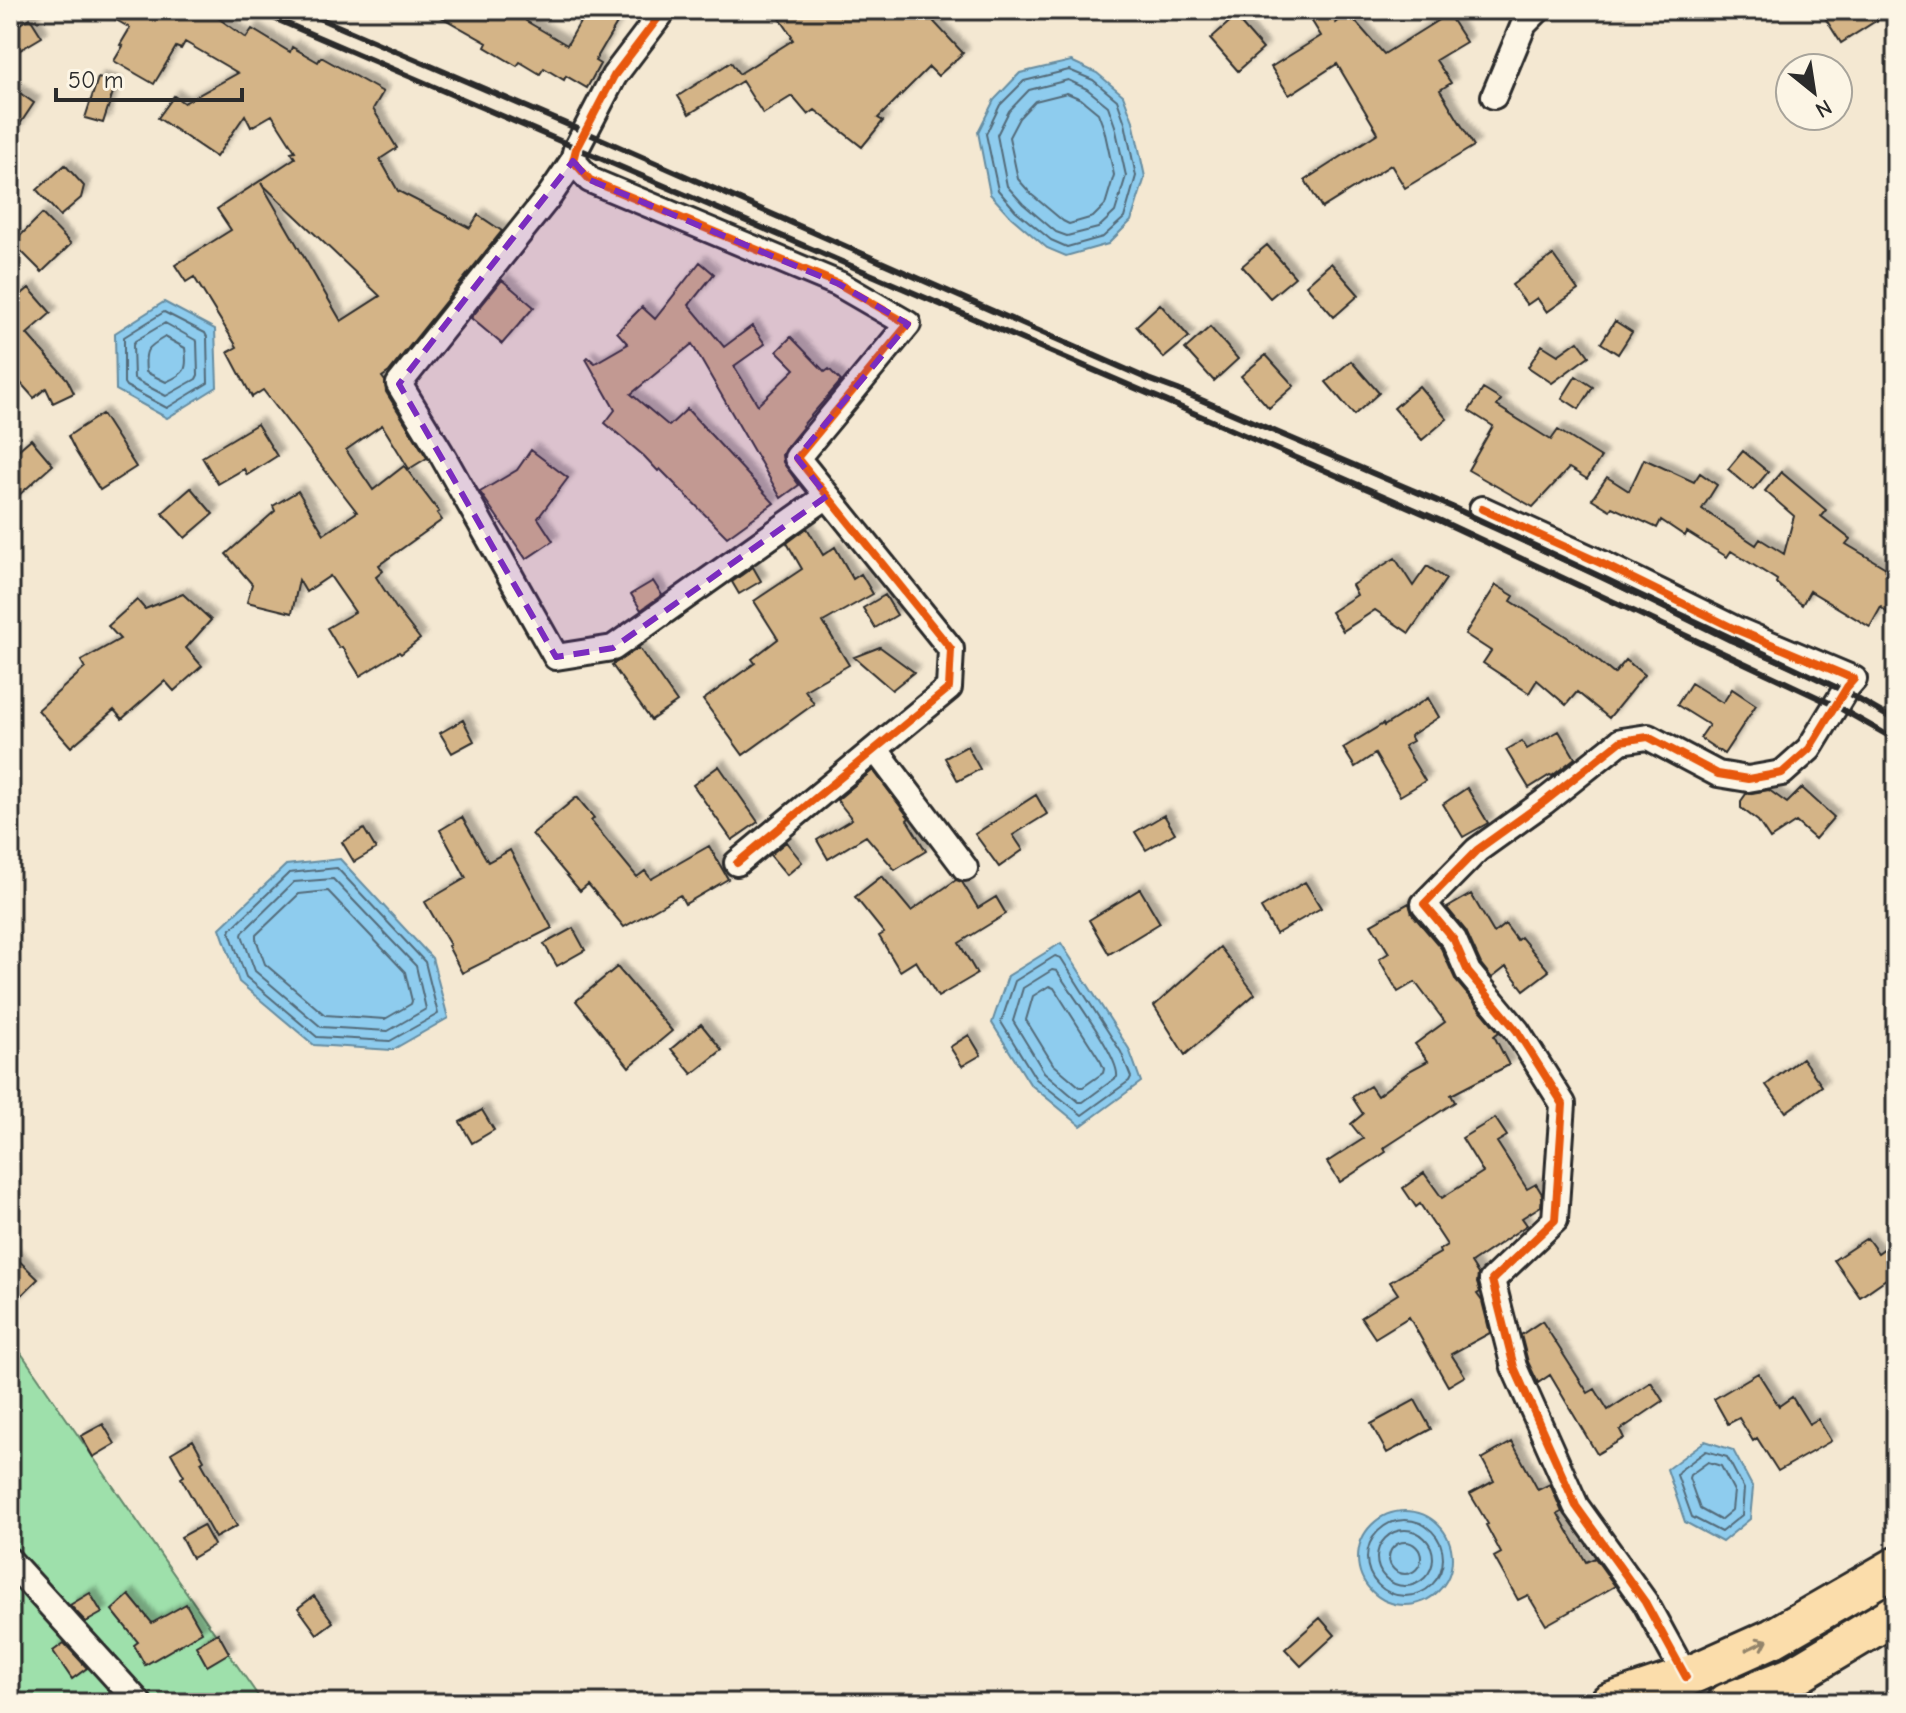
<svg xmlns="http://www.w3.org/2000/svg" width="1906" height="1713" font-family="'Comic Neue',sans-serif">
	<defs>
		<filter id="shadow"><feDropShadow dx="6" dy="-6" stdDeviation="2" flood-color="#0004"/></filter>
	</defs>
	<rect width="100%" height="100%" fill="#f4e8d2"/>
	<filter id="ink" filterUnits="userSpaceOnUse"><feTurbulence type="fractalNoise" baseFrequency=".0125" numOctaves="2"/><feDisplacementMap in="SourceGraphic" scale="16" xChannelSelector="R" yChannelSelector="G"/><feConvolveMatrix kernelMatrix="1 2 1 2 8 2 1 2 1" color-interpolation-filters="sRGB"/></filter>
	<g filter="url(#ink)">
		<path fill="#9ee0ab" stroke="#64866b" stroke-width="2" d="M 10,1337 L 263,1703 L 10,1703 Z"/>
		<path fill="#8eccee" stroke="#668ca0" stroke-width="2" d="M 1071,61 L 1097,73 L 1123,95 L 1133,121 L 1145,177 L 1131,221 L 1108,244 L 1066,256 L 1047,248 L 1011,217 L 990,194 L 978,132 L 994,100 L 1020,73 Z
			M 164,302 L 215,329 L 217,387 L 167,418 L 116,390 L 115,333 Z
			M 340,859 L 432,958 L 448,1018 L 392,1050 L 314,1045 L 239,982 L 220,928 L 286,865 Z
			M 1061,943 L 1129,1049 L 1141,1082 L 1081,1126 L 1030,1084 L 992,1023 L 1008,976 Z
			M 1705,1441 L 1733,1450 L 1753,1488 L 1750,1519 L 1722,1542 L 1685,1522 L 1667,1469 Z
			M1358 1558a47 47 0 1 1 94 0a47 47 0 1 1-94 0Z"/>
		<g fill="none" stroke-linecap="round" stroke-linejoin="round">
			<path stroke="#536b79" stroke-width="2" d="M 1069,70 L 1093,80 L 1117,100 L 1125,123 L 1136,176 L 1124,218 L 1103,237 L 1067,247 L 1051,240 L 1016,211 L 998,190 L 986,134 L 1000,105 L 1024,81 Z
				M 1068,80 L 1087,89 L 1108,106 L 1115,126 L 1126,176 L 1115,212 L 1098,228 L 1067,236 L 1056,232 L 1023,204 L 1007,186 L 997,135 L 1009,111 L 1029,90 Z
				M 1067,93 L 1081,99 L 1098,113 L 1104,129 L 1114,175 L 1105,205 L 1093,217 L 1069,224 L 1063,221 L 1032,195 L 1018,179 L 1009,137 L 1019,118 L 1035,101 Z
				M 164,312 L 205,333 L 207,337 L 208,383 L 167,408 L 126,386 L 124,383 L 124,337 Z
				M 165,323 L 197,341 L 198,375 L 196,379 L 166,396 L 134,379 L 133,345 L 135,341 Z
				M 165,337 L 185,348 C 188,370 186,373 166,382 L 146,372 C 144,350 146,348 165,337 Z
				M 337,868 L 425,962 L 438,1014 L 390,1041 L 317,1037 L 246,977 L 230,933 L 231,929 L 289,873 Z
				M 333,879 L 416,966 L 426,1009 L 388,1031 L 321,1027 L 255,971 L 242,935 L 243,932 L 294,882 Z
				M 328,891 L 405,972 L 412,1001 L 411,1004 L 385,1019 L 325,1015 L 265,964 L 256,939 L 256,935 L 299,894 Z
				M 1055,956 L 1061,958 L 1121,1052 L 1131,1077 L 1129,1081 L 1082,1115 L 1036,1079 L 1001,1022 L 1015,981 Z
				M 1052,970 L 1057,971 C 1070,992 1120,1058 1117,1077 L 1083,1102 L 1079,1102 L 1044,1072 L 1013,1021 L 1023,988 Z
				M 1049,986 L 1054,988 L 1101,1062 L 1104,1069 L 1103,1073 L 1083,1087 L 1080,1087 L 1053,1064 L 1026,1020 L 1033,996 Z
				M 1706,1451 L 1727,1457 L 1744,1489 L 1742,1515 L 1721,1532 L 1692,1517 L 1677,1475 L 1679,1471 Z
				M 1708,1462 L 1721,1466 L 1734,1491 L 1732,1510 L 1720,1520 L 1700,1509 L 1689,1478 L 1690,1475 Z
				M1367 1558a38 38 0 1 1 76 0a38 38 0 1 1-76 0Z
				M1377 1558a28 28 0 1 1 56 0a28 28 0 1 1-56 0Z
				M1389 1558a16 16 0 1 1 32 0a16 16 0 1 1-32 0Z"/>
		</g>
		<path fill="#d4b487" stroke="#2b2b2b" stroke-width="2" fill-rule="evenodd" filter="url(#shadow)" d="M 99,10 L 207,10 L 246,38 L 252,29 L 290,52 L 292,47 L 318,62 L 321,57 L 383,92 L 373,109 L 397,148 L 380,159 L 398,191 L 470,228 L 478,215 L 502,231 L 389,372 L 382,377 L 385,381 L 386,392 L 427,458 L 409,469 L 382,425 L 346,450 L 373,490 L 404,466 L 439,512 L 437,513 L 442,520 L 379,565 L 383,571 L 376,577 L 396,608 L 420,639 L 401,654 L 399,652 L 360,676 L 342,647 L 339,648 L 327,628 L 355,612 L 330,576 L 306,592 L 299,580 L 292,613 L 247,602 L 252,584 L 226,554 L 275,511 L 273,506 L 298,491 L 324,534 L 357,512 L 263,390 L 252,397 L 228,352 L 237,347 L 194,277 L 186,282 L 175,265 L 231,230 L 217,209 L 295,158 L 291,152 L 295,151 L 272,115 L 251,127 L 245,115 L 216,157 L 158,118 L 174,96 L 184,103 L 238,73 L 185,42 L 181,49 L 176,47 L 154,84 L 114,61 L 123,46 L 120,45 L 130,28 ZM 261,183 L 380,296 L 341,321 Z
			M 429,10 L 532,10 L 526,21 L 567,45 L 587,10 L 625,10 L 595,61 L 600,64 L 587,88 L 566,76 L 564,80 L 544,68 L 540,74 L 520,62 L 517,66 L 485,47 L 487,43 Z
			M 774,10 L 924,10 L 936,19 L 934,22 L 963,53 L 938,76 L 929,67 L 878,118 L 883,121 L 862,147 L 815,110 L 808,115 L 792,96 L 763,114 L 742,81 L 689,114 L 678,96 L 731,62 L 739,74 L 793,40 L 791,37 L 792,36 Z
			M 1305,10 L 1328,10 L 1336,23 L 1348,13 L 1384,54 L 1448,14 L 1466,42 L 1436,60 L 1451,83 L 1440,90 L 1474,146 L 1405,188 L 1391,165 L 1322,208 L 1305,180 L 1378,133 L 1337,64 L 1289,95 L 1271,67 L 1321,36 Z
			M 1820,10 L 1893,10 L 1841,43 Z
			M 1235,17 L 1263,49 L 1238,71 L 1210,39 Z
			M 30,18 L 42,37 L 10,56 L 10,30 Z
			M 98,78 L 116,83 L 103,123 L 85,118 Z
			M 10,86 L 34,103 L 10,139 Z
			M 65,165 L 84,186 L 81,198 L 60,216 L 37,190 Z
			M 42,214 L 71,244 L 42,272 L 13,243 Z
			M 1267,245 L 1295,277 L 1270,298 L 1242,266 Z
			M 1553,255 L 1578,290 L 1547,312 L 1537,298 L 1527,305 L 1512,285 Z
			M 700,262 L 714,274 L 689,305 L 724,347 L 752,326 L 765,344 L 734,366 L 758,405 L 795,369 L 777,351 L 791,337 L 825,372 L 829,369 L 841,381 L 802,426 L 803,427 L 785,449 L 782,455 L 783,462 L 799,485 L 781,498 L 692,344 L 631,394 L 669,426 L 687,409 L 774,503 L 727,537 L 660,469 L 658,471 L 644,456 L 605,423 L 615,410 L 586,359 L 588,357 L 595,363 L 628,344 L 617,332 L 642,307 L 655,319 Z
			M 1331,263 L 1359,295 L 1334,317 L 1306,285 Z
			M 502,280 L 534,307 L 502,344 L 471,318 Z
			M 29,288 L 51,313 L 27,334 L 67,379 L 74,393 L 53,403 L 46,388 L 34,398 L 10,371 L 10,304 Z
			M 1160,304 L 1189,337 L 1164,358 L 1136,326 Z
			M 1615,321 L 1632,332 L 1618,354 L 1601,343 Z
			M 1210,327 L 1238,359 L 1214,381 L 1185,349 Z
			M 1578,341 L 1589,356 L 1552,383 L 1528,367 L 1542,345 L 1558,355 Z
			M 1266,355 L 1294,386 L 1269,408 L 1241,376 Z
			M 1351,361 L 1379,393 L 1354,415 L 1326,382 Z
			M 1576,376 L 1593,387 L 1579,409 L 1562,398 Z
			M 1419,386 L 1447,419 L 1422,440 L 1394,408 Z
			M 1483,389 L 1501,400 L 1497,406 L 1551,440 L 1558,430 L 1601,457 L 1587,479 L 1569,468 L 1533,507 L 1468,470 L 1493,426 L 1469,411 Z
			M 102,414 L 136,467 L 100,490 L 76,452 L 68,436 Z
			M 257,424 L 277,456 L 247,475 L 244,469 L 218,484 L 202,457 Z
			M 31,439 L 53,465 L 10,503 L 10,457 Z
			M 531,450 L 568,478 L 538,518 L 553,541 L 526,559 L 480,492 L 517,470 Z
			M 1743,451 L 1768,472 L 1753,490 L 1728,469 Z
			M 1644,459 L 1694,482 L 1700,473 L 1717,485 L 1702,509 L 1756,545 L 1760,539 L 1784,554 L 1794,516 L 1765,491 L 1781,472 L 1826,510 L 1821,516 L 1850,539 L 1846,544 L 1896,574 L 1896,621 L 1881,607 L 1870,627 L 1810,591 L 1802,605 L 1776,583 L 1777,580 L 1731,551 L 1727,557 L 1687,532 L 1685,536 L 1661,520 L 1657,528 L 1612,507 L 1610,510 L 1592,499 L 1607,477 L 1629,491 Z
			M 191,488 L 213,514 L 185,538 L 162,513 Z
			M 807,528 L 823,555 L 835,547 L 853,579 L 861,574 L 873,594 L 823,622 L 849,665 L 805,690 L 814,704 L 743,755 L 703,700 L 755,663 L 752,659 L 778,639 L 754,601 L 802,569 L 787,543 Z
			M 1395,558 L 1413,586 L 1427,566 L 1446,579 L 1409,633 L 1375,610 L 1343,631 L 1331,612 L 1357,595 L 1352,585 Z
			M 753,567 L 761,581 L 739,594 L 732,582 Z
			M 653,581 L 662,595 L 641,610 L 631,594 Z
			M 1496,585 L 1514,596 L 1511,601 L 1578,644 L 1614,674 L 1626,660 L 1644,675 L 1609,718 L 1577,692 L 1566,705 L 1537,680 L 1529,693 L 1483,663 L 1491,651 L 1465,634 Z
			M 183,594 L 211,620 L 186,648 L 202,666 L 174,691 L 165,681 L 122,719 L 114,710 L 71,747 L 38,710 L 85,668 L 81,661 L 120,639 L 108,626 L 137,600 L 145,609 Z
			M 885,595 L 897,615 L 875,628 L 863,608 Z
			M 880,647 L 914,672 L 892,690 L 854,657 Z
			M 639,648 L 677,702 L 651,720 L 612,665 Z
			M 1691,683 L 1723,703 L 1732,689 L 1756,705 L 1724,754 L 1700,738 L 1709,725 L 1677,705 Z
			M 1428,698 L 1439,717 L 1410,736 L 1413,741 L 1404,746 L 1425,781 L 1400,796 L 1375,754 L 1355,767 L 1343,748 L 1383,724 L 1384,726 Z
			M 463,720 L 474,741 L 452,753 L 440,733 Z
			M 1559,731 L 1575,758 L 1552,776 L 1550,775 L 1529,788 L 1506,750 L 1522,741 L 1527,749 Z
			M 967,746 L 980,769 L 958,781 L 945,758 Z
			M 719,766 L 758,822 L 732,840 L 693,785 Z
			M 873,770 L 909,818 L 907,820 L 926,851 L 895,870 L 866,836 L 828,859 L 817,840 L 852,819 L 837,800 Z
			M 1467,788 L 1488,823 L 1463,837 L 1443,804 Z
			M 1802,788 L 1834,817 L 1815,839 L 1796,822 L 1770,839 L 1758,821 L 1741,808 L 1741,801 L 1746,794 L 1769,790 L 1787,803 Z
			M 1036,795 L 1047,814 L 1013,835 L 1023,850 L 999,867 L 975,834 Z
			M 577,797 L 594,818 L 591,821 L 637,877 L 645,871 L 651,879 L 709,846 L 728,879 L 685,904 L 680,895 L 624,927 L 588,884 L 580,891 L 532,834 Z
			M 1164,815 L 1175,833 L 1146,850 L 1135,832 Z
			M 462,817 L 488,862 L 510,850 L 552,928 L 462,973 L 448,946 L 450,945 L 425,902 L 466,878 L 440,830 Z
			M 364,829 L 376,849 L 354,862 L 342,842 Z
			M 786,842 L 802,862 L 787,875 L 770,855 Z
			M 882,876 L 911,911 L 956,880 L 962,882 L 978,908 L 996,897 L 1006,914 L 959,943 L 977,974 L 938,997 L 916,961 L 900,971 L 879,936 L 884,933 L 855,897 Z
			M 1305,882 L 1321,908 L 1276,934 L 1261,908 Z
			M 1140,889 L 1160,923 L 1109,954 L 1089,920 Z
			M 1471,894 L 1494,933 L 1505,924 L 1517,940 L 1521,937 L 1549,971 L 1524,990 L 1506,967 L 1492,978 L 1481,964 L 1466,931 L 1447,908 Z
			M 1409,903 L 1412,914 L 1441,948 L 1456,981 L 1499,1032 L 1494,1036 L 1509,1065 L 1451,1095 L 1455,1102 L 1384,1148 L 1386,1152 L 1340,1182 L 1327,1162 L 1363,1139 L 1351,1124 L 1363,1114 L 1352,1097 L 1370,1086 L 1377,1096 L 1411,1070 L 1428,1061 L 1415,1044 L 1445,1022 L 1415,982 L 1398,992 L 1379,959 L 1389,953 L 1371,924 Z
			M 573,928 L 585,950 L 557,966 L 544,944 Z
			M 1220,947 L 1255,994 L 1185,1055 L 1154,1006 Z
			M 617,967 L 672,1031 L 629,1067 L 576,1001 Z
			M 701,1024 L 722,1050 L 692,1074 L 671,1049 Z
			M 969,1035 L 981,1055 L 962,1066 L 950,1047 Z
			M 1802,1058 L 1822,1086 L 1786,1112 L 1766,1085 Z
			M 482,1110 L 494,1130 L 472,1143 L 460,1122 Z
			M 1495,1118 L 1507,1136 L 1497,1142 L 1527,1189 L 1536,1184 L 1542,1194 L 1541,1206 L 1522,1218 L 1527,1225 L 1471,1263 L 1478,1274 L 1477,1283 L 1480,1292 L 1477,1294 L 1482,1301 L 1490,1333 L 1451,1354 L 1465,1376 L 1448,1386 L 1409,1317 L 1375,1338 L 1361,1317 L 1398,1294 L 1390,1282 L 1440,1253 L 1439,1250 L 1447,1245 L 1420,1204 L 1416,1207 L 1403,1188 L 1424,1173 L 1442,1198 L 1483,1172 L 1462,1138 Z
			M 1867,1238 L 1878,1253 L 1896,1240 L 1896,1272 L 1860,1297 L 1834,1260 Z
			M 10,1252 L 38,1279 L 10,1307 Z
			M 1542,1321 L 1588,1393 L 1595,1389 L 1608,1410 L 1651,1382 L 1663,1401 L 1620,1430 L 1624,1438 L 1597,1454 L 1550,1375 L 1538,1383 L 1528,1362 L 1521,1335 Z
			M 1758,1373 L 1779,1406 L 1792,1397 L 1809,1424 L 1818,1419 L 1831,1441 L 1778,1471 L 1757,1438 L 1753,1441 L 1739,1418 L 1728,1424 L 1714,1399 Z
			M 1415,1400 L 1431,1429 L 1387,1453 L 1371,1424 Z
			M 103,1424 L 115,1444 L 93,1457 L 81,1436 Z
			M 193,1440 L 204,1460 L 201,1462 L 237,1526 L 215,1538 L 181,1478 L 184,1476 L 171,1453 Z
			M 1512,1442 L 1538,1490 L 1550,1484 L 1562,1512 L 1558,1514 L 1586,1562 L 1595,1558 L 1615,1586 L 1546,1625 L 1528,1595 L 1518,1600 L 1494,1557 L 1501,1553 L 1486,1525 L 1488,1524 L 1470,1494 L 1494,1481 L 1482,1459 Z
			M 203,1525 L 214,1545 L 192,1558 L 181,1537 Z
			M 90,1593 L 102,1613 L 86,1622 L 70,1605 Z
			M 129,1595 L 152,1623 L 186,1604 L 202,1632 L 145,1665 L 134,1645 L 138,1642 L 112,1610 Z
			M 314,1596 L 333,1622 L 317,1634 L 298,1608 Z
			M 1320,1618 L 1335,1635 L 1301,1666 L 1285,1649 Z
			M 218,1633 L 229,1653 L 207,1666 L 196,1646 Z
			M 64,1643 L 87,1668 L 72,1679 L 53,1651 Z"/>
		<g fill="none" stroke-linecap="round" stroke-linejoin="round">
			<defs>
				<path id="minor" d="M 664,10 L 614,76 L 576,149 L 573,161 L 590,180 L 839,284 L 908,324 L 797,458 L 951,649 L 949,688 L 737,863
					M 1494,96 L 1524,24 L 1538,10
					M 573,161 L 550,195 L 399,384 L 441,453 L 556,657 L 613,648 L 827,496
					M 1482,509 L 1605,565 L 1735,629 L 1854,679 L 1847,687 L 1809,749 L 1782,773 L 1748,779 L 1718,774 L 1648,737 L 1621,741 L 1544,802 L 1477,850 L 1424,904 L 1454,940 L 1468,972 L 1517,1031 L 1563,1104 L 1555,1220 L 1492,1280 L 1514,1367 L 1576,1506 L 1645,1602 L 1686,1677
					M 876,750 L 965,868
					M 10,1561 L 139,1703"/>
				<path id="primary" d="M 1609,1703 L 1686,1677 L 1773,1638 L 1896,1567
					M 1727,1703 L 1791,1677 L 1896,1614"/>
			</defs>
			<use href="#minor" stroke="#2b2b2b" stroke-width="30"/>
			<use href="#primary" stroke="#2b2b2b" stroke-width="44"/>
			<use href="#minor" stroke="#fcf5e5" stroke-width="24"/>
			<use href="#primary" stroke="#fbddab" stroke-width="38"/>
			<path stroke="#2b2b2b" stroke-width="6" d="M 255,10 L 1175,405 L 1441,521 L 1836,706 L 1896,740
				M 300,10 L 585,132 L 1148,379 L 1178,390 L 1452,507 L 1844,691 L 1896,721"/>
			<defs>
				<path id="cycleway" d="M 664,10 L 614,76 L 576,149 L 573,161 L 590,180 L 839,284 L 908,324 L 797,458 L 951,649 L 949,688 L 737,863
					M 1482,509 L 1605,565 L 1735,629 L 1854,679 L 1847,687 L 1809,749 L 1782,773 L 1748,779 L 1718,774 L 1648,737 L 1621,741 L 1544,802 L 1477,850 L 1424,904 L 1454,940 L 1468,972 L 1517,1031 L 1563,1104 L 1555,1220 L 1492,1280 L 1514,1367 L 1576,1506 L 1645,1602 L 1686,1677"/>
			</defs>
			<use href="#cycleway" stroke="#fcf5e5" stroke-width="13"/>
			<use href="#cycleway" stroke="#e8590c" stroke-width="8"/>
		</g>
		<defs><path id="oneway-shaft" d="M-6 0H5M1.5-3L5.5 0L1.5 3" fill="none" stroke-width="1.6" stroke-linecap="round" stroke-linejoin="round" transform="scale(2)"/></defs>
		<use stroke="#93846b" href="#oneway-shaft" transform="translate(1757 1645) rotate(-25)"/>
	</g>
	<path fill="#7b2cbf" fill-opacity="0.2" stroke="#7b2cbf" stroke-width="6" stroke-dasharray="16 10" stroke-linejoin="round" d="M 573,161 L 590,180 L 839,284 L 908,324 L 797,458 L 827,496 L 613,648 L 556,657 L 399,384 Z"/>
	<rect width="1906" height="1713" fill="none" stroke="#fcf5e5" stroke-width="40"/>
	<rect x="20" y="20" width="1866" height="1673" fill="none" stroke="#2b2b2b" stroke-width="3" filter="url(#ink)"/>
	<g transform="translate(1814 92) rotate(150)"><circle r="38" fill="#fcf5e5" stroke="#a8a49b" stroke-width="2"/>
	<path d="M0-6L14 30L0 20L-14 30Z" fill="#2b2b2b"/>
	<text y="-12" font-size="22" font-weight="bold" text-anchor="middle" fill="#2b2b2b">N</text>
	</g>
	<path d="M56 88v12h186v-12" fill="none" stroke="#2b2b2b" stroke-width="4"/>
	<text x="68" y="88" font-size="24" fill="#2b2b2b" stroke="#fcf5e5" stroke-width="6" paint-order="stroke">50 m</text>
</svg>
